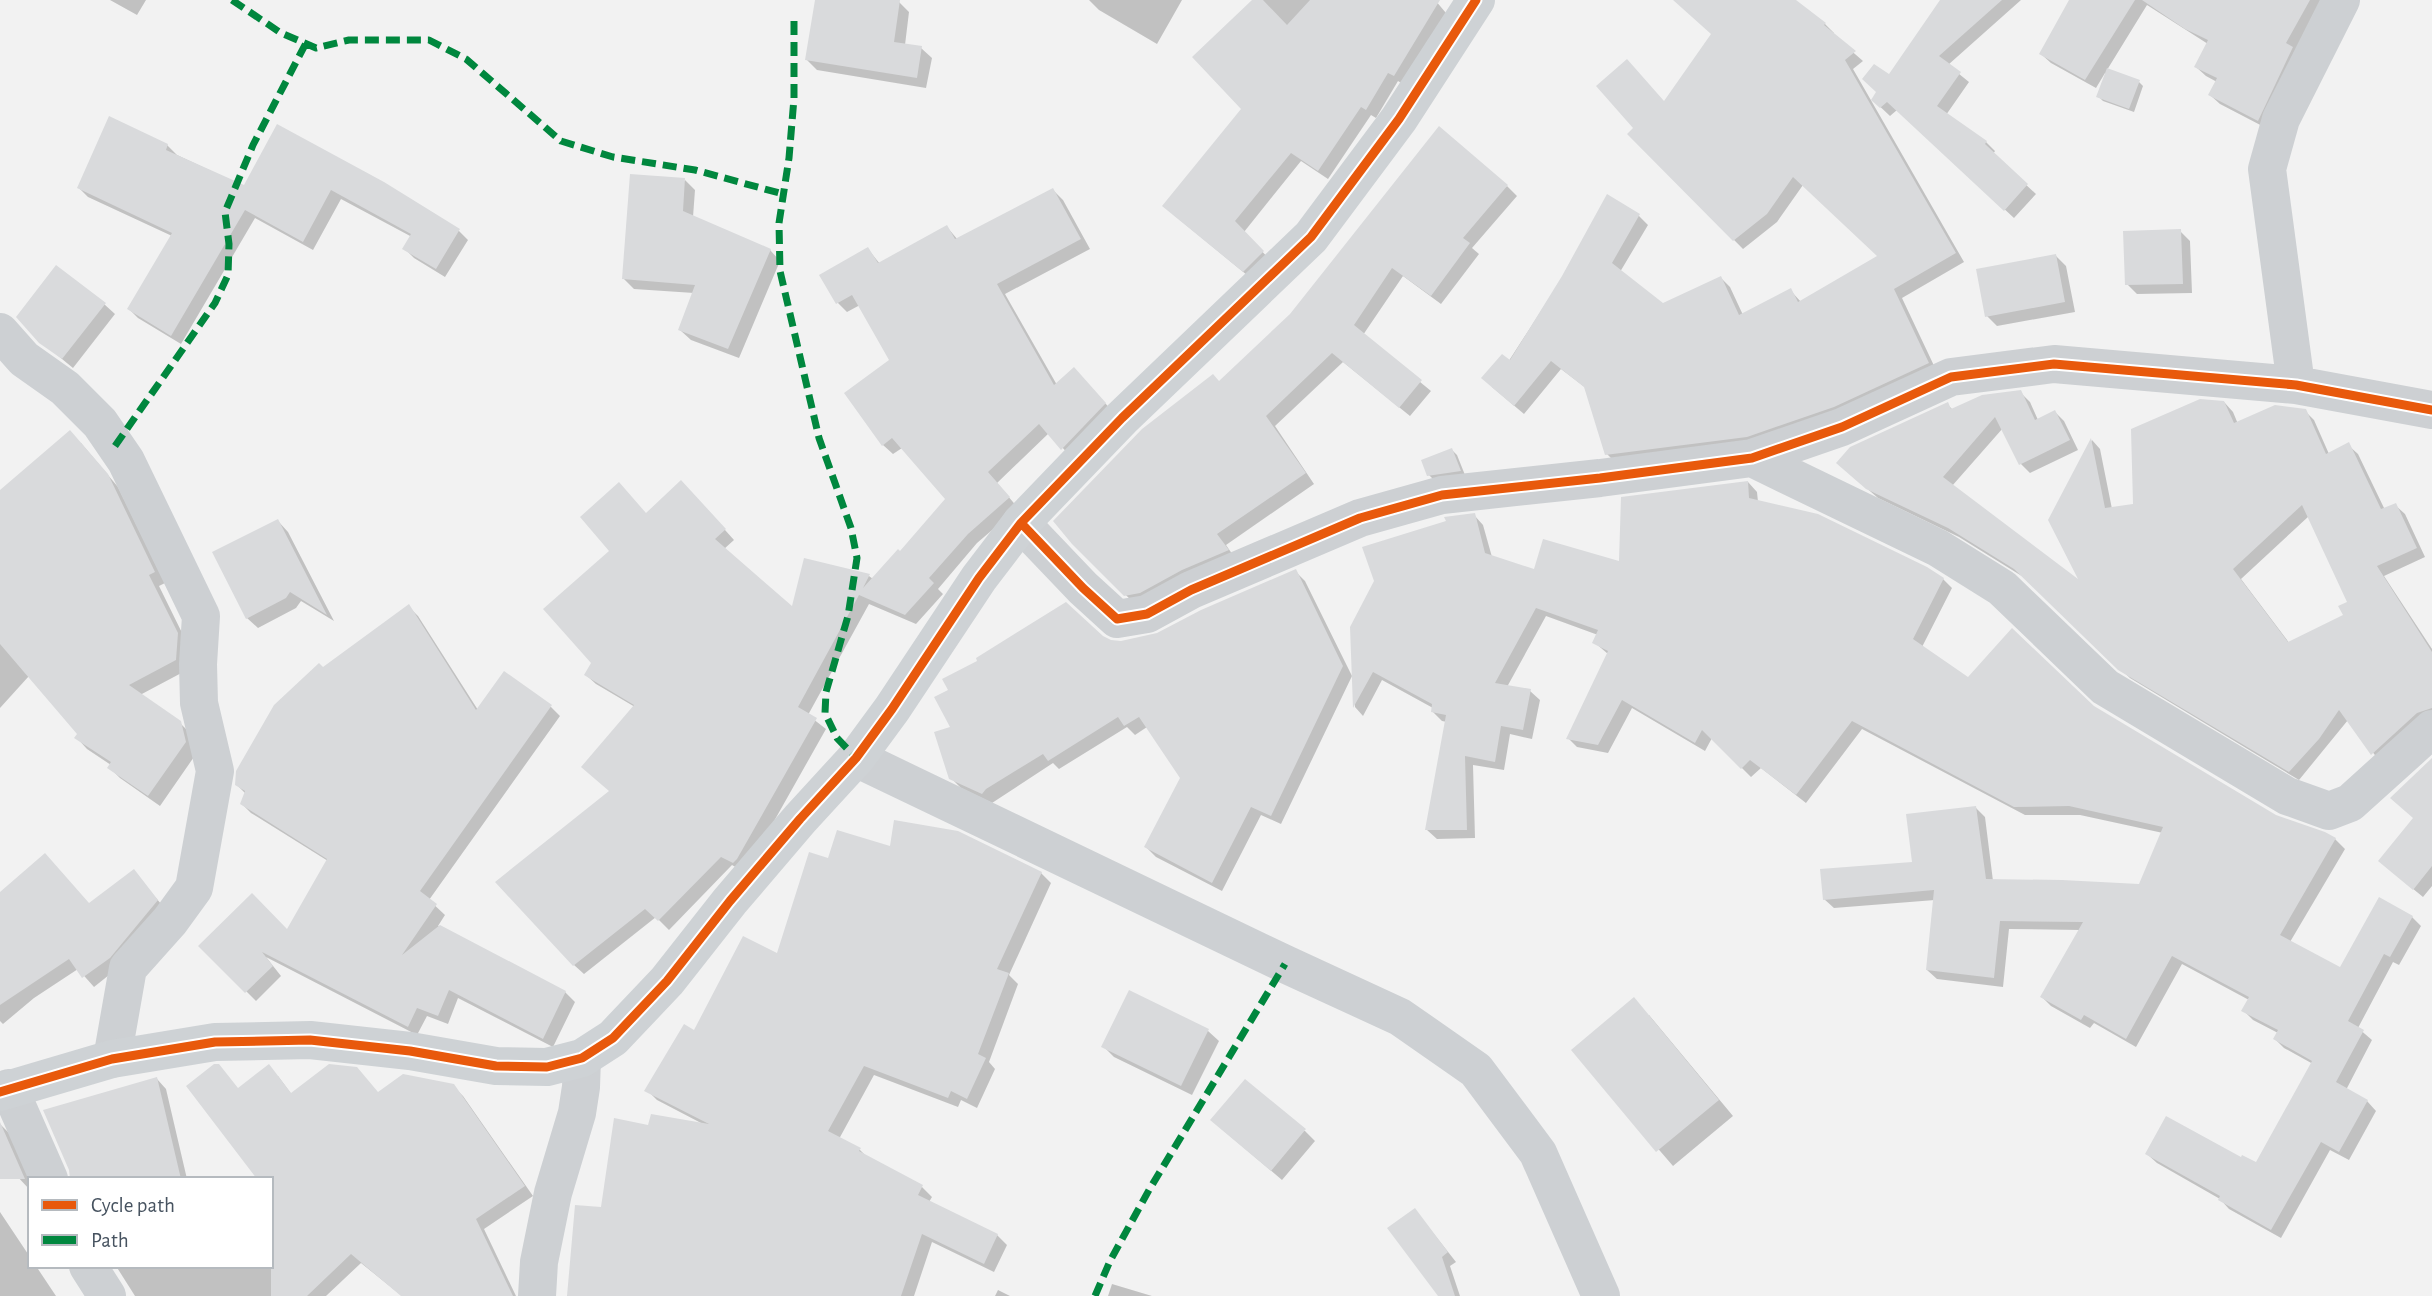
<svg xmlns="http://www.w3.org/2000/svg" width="2432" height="1296" font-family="'Alegreya Sans',sans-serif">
	<rect width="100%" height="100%" fill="#f2f2f2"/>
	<path fill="#0003" fill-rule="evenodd" d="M 110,0 L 146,0 L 137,15 Z
		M 816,0 L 899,2 L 909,12 L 905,45 L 921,48 L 932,58 L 926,88 L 817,70 L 807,60 Z
		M 1089,0 L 1182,0 L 1157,44 L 1099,10 Z
		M 1255,0 L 1435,0 L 1446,13 L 1404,85 L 1398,81 L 1376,118 L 1371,115 L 1328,179 L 1301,161 L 1244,232 L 1272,262 L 1253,280 L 1174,215 L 1243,109 Z
		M 1707,0 L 1793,0 L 1825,24 L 1834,33 L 1832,34 L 1863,61 L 1853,69 L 1964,262 L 1902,298 L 1937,372 L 1757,445 L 1616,463 L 1607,454 L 1586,388 L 1561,369 L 1524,414 L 1492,387 L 1563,277 L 1608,197 L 1639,216 L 1648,225 L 1620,272 L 1663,305 L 1721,278 L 1730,287 L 1743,315 L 1791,291 L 1801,302 L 1879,256 L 1803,185 L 1777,222 L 1743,249 L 1629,134 L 1665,103 L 1713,35 Z
		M 1942,0 L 2021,0 L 1948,65 L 1969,82 L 1946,115 L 1986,142 L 1995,151 L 1993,154 L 2036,194 L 2014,218 L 1897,110 L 1890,116 L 1873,100 Z
		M 2071,0 L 2324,0 L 2268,129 L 2220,104 L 2210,95 L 2217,82 L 2206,76 L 2196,67 L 2208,44 L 2147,5 L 2107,70 L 2139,82 L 2143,86 L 2134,112 L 2103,101 L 2098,96 L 2107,73 L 2105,73 L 2096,88 L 2051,63 L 2041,54 Z
		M 277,126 L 459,231 L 468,240 L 445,277 L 414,258 L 405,249 L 412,237 L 341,199 L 313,250 L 255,218 L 181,344 L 138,318 L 129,309 L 172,236 L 88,197 L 79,188 L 167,145 L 177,155 L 245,187 Z
		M 685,180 L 695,190 L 693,217 L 770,250 L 780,261 L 739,358 L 691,340 L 680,330 L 694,293 L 634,289 L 624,279 Z
		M 1507,186 L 1517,196 L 1472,248 L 1479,254 L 1441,304 L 1403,276 L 1363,335 L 1431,391 L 1410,416 L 1343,362 L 1275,426 L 1314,484 L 1226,545 L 1237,561 L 1136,605 L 1073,543 L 1220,383 Z
		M 1053,190 L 1063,200 L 1090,249 L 1005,294 L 1057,385 L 1084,380 L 1115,414 L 1072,458 L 1049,433 L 997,483 L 1018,508 L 977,543 L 938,589 L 943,594 L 916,624 L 869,604 L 808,715 L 826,729 L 747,869 L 744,872 L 732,865 L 669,930 L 656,917 L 584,974 L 574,965 L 611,792 L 635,707 L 596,684 L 586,675 L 593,663 L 612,551 L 647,515 L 691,492 L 734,540 L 724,549 L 793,609 L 805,560 L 869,576 L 873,579 L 900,553 L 947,499 L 902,448 L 893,454 L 883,445 L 891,361 L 860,305 L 847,312 L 837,302 L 868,249 L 880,264 L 947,227 L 958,240 Z
		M 2180,231 L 2190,241 L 2192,293 L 2137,294 L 2127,284 Z
		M 2056,256 L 2066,266 L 2075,312 L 1997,326 L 1987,316 Z
		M 104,304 L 115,314 L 73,368 L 40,341 Z
		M 2020,392 L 2030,402 L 2038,420 L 2055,412 L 2064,421 L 2078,450 L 2030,473 L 2021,464 L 2003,428 L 1952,486 L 2083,586 L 2050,520 L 2092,440 L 2100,449 L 2112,509 L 2135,506 L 2224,402 L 2233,412 L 2238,424 L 2305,411 L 2314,420 L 2329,454 L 2348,445 L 2358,454 L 2385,510 L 2395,505 L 2405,514 L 2425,557 L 2384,576 L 2432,649 L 2432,719 L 2381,763 L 2348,720 L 2299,780 L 2130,678 L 2025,578 L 1959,537 L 1878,498 L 1848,472 L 1948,405 L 1953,410 ZM 2309,516 L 2349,603 L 2345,616 L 2290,644 L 2241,579 Z
		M 81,443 L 118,487 L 165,583 L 159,586 L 188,645 L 187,670 L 140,695 L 180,723 L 191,734 L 196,754 L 160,806 L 120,778 L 109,767 L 111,765 L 87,749 L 77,738 L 79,734 L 29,676 L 0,708 L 0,492 Z
		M 1452,450 L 1457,455 L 1465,475 L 1434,480 L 1429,475 Z
		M 1748,482 L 1757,492 L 1758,502 L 1943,579 L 1952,588 L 1922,647 L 1969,679 L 2093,707 L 2275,816 L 2325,833 L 2335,839 L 2345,849 L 2290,942 L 2341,970 L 2412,917 L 2421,926 L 2399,965 L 2393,962 L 2358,1028 L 2372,1040 L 2346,1090 L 2367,1101 L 2376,1111 L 2349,1160 L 2330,1150 L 2281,1238 L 2229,1209 L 2220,1199 L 2157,1163 L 2147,1154 L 2242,1160 L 2256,1165 L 2313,1064 L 2284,1048 L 2275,1039 L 2278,1033 L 2253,1020 L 2244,1011 L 2249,1000 L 2182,964 L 2136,1047 L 2094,1023 L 2090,1028 L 2051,1006 L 2042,997 L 2080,930 L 2009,929 L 2003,987 L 1937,979 L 1927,970 L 1935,900 L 1834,908 L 1824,899 L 1914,863 L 1976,808 L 1985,817 L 1993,881 L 2140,886 L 2163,833 L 2080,815 L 2025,815 L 1862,729 L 1806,803 L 1761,768 L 1751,777 L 1712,738 L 1705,751 L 1632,708 L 1608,753 L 1577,747 L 1568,738 L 1608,654 L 1594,642 L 1598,635 L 1546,616 L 1507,687 L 1530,691 L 1540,700 L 1532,739 L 1510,734 L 1504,770 L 1473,765 L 1475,838 L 1437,839 L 1427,830 L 1447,722 L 1442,721 L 1433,712 L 1433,708 L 1382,680 L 1363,716 L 1355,707 L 1351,627 L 1474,515 L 1483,525 L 1492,557 L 1535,571 L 1621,564 Z
		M 278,521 L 288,532 L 334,621 L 301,601 L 296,608 L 258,628 L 247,618 Z
		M 1295,571 L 1305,581 L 1352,676 L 1281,824 L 1261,815 L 1222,891 L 1156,857 L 1146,847 L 1182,777 L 1147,727 L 1135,735 L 1127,727 L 1059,769 L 1053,763 L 992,803 L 961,788 L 951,778 L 952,728 L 1102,637 L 1111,642 L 1121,642 L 1158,635 Z
		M 409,607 L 418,616 L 478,710 L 551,707 L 560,716 L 429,900 L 445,915 L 438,926 L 565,992 L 575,1002 L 553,1047 L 458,998 L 448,1024 L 427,1016 L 417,1035 L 266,957 L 281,976 L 256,1001 L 201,946 L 288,932 L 328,861 L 251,813 L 242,804 L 246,794 L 237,785 L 323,669 Z
		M 2432,761 L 2432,886 L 2423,897 L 2390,870 L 2415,819 Z
		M 891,848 L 1041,873 L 1051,883 L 1009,975 L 1018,984 L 989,1062 L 995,1069 L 977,1108 L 961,1100 L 958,1107 L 874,1075 L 839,1139 L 860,1150 L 868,1158 L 922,1187 L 932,1197 L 929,1202 L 997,1235 L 1007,1245 L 994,1272 L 932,1242 L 914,1296 L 569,1296 L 602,1209 L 649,1127 L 701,1123 L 657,1100 L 647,1090 L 695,1032 L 778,956 L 829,860 Z
		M 134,872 L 167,911 L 119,967 L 94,987 L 78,969 L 34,998 L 3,1024 L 0,1021 L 0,903 L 90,905 Z
		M 1130,992 L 1208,1031 L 1219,1041 L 1192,1095 L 1114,1057 L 1104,1047 Z
		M 1649,1015 L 1733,1116 L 1673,1166 L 1573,1050 Z
		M 278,1076 L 292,1095 L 378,1094 L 453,1086 L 463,1096 L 533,1196 L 484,1229 L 516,1296 L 402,1296 L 361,1263 L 326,1296 L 135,1296 L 116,1266 L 271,1266 L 271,1179 L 239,1090 Z
		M 157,1079 L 166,1089 L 187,1179 L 72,1179 Z
		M 0,1124 L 9,1133 L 30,1181 L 30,1190 L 0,1158 Z
		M 1223,1130 L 1305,1131 L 1315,1141 L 1282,1180 Z
		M 1415,1210 L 1456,1262 L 1450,1266 L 1460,1296 L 1440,1296 Z
		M 0,1212 L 30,1257 L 30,1266 L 36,1266 L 56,1296 L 0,1296 Z
		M 1112,1284 L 1152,1296 L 1108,1296 Z
		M 998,1290 L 1010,1296 L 995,1296 Z"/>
	<path fill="#d9dadc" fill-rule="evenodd" d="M 815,0 L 900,0 L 894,42 L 922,46 L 917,78 L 805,60 Z
		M 1252,0 L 1263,0 L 1287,25 L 1310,0 L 1440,0 L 1394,76 L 1388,73 L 1366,110 L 1361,107 L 1318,171 L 1291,153 L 1235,221 L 1264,251 L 1243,272 L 1162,206 L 1241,109 L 1192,57 Z
		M 1673,0 L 1796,0 L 1826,23 L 1824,25 L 1856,51 L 1845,60 L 1956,253 L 1894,289 L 1929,363 L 1834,407 L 1747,437 L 1605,455 L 1584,387 L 1551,361 L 1514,406 L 1481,378 L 1502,354 L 1510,360 L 1562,276 L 1607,194 L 1640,214 L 1612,263 L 1663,303 L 1721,276 L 1739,315 L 1791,288 L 1798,302 L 1877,256 L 1793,177 L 1767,214 L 1733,241 L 1627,134 L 1633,128 L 1596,86 L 1627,59 L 1664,101 L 1711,34 Z
		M 1940,0 L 2002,0 L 1939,56 L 1961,72 L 1937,106 L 1987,141 L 1985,144 L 2028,184 L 2004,211 L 1887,102 L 1880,108 L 1871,100 L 1876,92 L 1862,79 L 1874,64 L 1889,74 Z
		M 2069,0 L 2135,0 L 2085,80 L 2039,54 Z
		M 2142,0 L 2310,0 L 2286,43 L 2293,47 L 2258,121 L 2208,95 L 2217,78 L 2194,67 L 2208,40 L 2185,29 Z
		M 2107,68 L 2140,80 L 2129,109 L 2096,97 Z
		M 109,116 L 168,144 L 166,150 L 244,185 L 277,124 L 384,182 L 460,229 L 436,269 L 402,249 L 411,234 L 331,190 L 303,242 L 245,210 L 171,336 L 127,309 L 172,233 L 77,188 Z
		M 1439,126 L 1508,185 L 1463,238 L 1470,243 L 1431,296 L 1392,268 L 1354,325 L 1422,380 L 1399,408 L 1332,353 L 1266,416 L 1306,473 L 1217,534 L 1229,550 L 1182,570 L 1140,593 L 1124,596 L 1072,544 L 1053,521 L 1142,429 L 1213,374 L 1219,381 L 1290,314 Z
		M 630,174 L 685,178 L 683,211 L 771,249 L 728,349 L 678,330 L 695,285 L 622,279 Z
		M 1053,188 L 1081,239 L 997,284 L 1054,385 L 1074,367 L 1106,403 L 1061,450 L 1039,424 L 988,472 L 1010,497 L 968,534 L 929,578 L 934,583 L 905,615 L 859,595 L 798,707 L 817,718 L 737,859 L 733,863 L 721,857 L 658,921 L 645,909 L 573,966 L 495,882 L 609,791 L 581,767 L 634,705 L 584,675 L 591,663 L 543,609 L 609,551 L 580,517 L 619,482 L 646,513 L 681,480 L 726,529 L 715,539 L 792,606 L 804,558 L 870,574 L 863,588 L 898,549 L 900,551 L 945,499 L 892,438 L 882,446 L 844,393 L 889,360 L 852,295 L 836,304 L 819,275 L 868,247 L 878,263 L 947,225 L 955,239 Z
		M 2181,229 L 2183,284 L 2125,285 L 2123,231 Z
		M 2056,254 L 2065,302 L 1985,317 L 1976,269 Z
		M 56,265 L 106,303 L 62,359 L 39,343 L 16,317 Z
		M 2021,390 L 2035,420 L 2055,410 L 2070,440 L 2019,465 L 1995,417 L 1943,477 L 2078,579 L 2048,520 L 2091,438 L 2105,508 L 2133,504 L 2131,429 L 2200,399 L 2224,401 L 2234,423 L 2275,405 L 2306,409 L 2326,454 L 2349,442 L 2381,509 L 2396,503 L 2417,548 L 2377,566 L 2432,652 L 2432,708 L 2417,713 L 2371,755 L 2339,710 L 2319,739 L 2289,772 L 2118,670 L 2014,569 L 1948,528 L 1866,489 L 1836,463 L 1850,447 L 1948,402 L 1951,409 L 1982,395 ZM 2302,505 L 2347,602 L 2338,606 L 2343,615 L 2288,642 L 2233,569 Z
		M 70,430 L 108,474 L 155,572 L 149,575 L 178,633 L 176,660 L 129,685 L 181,721 L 186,742 L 148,796 L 107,768 L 111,762 L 74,738 L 77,734 L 0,644 L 0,490 Z
		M 1452,448 L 1461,471 L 1427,476 L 1421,460 Z
		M 1748,481 L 1749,498 L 1818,514 L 1927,567 L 1944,578 L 1913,639 L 1968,677 L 2012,628 L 2094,706 L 2276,815 L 2325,832 L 2336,838 L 2280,935 L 2340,967 L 2379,897 L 2413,916 L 2390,957 L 2384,954 L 2348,1021 L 2364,1030 L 2336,1082 L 2368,1100 L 2339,1152 L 2321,1142 L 2271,1230 L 2218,1200 L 2220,1196 L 2145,1154 L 2166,1116 L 2241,1157 L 2242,1155 L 2256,1162 L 2312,1061 L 2273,1039 L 2278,1030 L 2241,1011 L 2249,997 L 2172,956 L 2126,1039 L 2084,1015 L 2081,1020 L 2040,997 L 2083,922 L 2000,921 L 1994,978 L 1926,970 L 1934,890 L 1823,900 L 1820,869 L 1912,862 L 1906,814 L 1976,806 L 1986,879 L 2062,880 L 2139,884 L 2163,827 L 2069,806 L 2014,807 L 1852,721 L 1796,795 L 1750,760 L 1741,769 L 1702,730 L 1695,743 L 1622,700 L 1598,745 L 1566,739 L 1608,651 L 1592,643 L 1598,630 L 1536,608 L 1495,683 L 1531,689 L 1523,730 L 1501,726 L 1495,762 L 1465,756 L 1467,830 L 1425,830 L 1446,715 L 1431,712 L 1432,704 L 1373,672 L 1353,708 L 1350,627 L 1374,581 L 1362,547 L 1446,521 L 1444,517 L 1475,513 L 1485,553 L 1534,569 L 1543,539 L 1619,561 L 1621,497 Z
		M 278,519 L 327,615 L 290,592 L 286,598 L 246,619 L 212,552 Z
		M 1296,569 L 1343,666 L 1271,816 L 1251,807 L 1212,883 L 1144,847 L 1180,778 L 1139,717 L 1124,726 L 1118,717 L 1048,761 L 1043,754 L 986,789 L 982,794 L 949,779 L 934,732 L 950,727 L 934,697 L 948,690 L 942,679 L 977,661 L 976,658 L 1066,602 L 1103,636 L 1111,640 L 1121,641 L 1157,633 L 1201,610 Z
		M 409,604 L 476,710 L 504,671 L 552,705 L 420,891 L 437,904 L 402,955 L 440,925 L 566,991 L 543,1039 L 449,990 L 438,1016 L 417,1008 L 408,1027 L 262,952 L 273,966 L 245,993 L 198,946 L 252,893 L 287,929 L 327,859 L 240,804 L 245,791 L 235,785 L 236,771 L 274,705 L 319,663 L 323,667 Z
		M 2432,758 L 2432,866 L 2413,890 L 2378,861 L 2413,818 L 2390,798 Z
		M 894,820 L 958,831 L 1042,872 L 997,969 L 1009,973 L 978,1054 L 986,1058 L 967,1099 L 951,1091 L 948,1098 L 864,1066 L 828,1131 L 861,1148 L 859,1151 L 923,1185 L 918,1195 L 998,1234 L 984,1264 L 922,1234 L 901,1296 L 567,1296 L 575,1205 L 601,1207 L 614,1118 L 648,1125 L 651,1114 L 709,1124 L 644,1091 L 684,1024 L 694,1030 L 743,936 L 777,953 L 809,852 L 828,858 L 837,830 L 890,846 Z
		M 45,853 L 89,903 L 134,869 L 158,900 L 110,958 L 82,978 L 69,959 L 0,1005 L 0,892 Z
		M 1129,990 L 1209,1029 L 1181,1086 L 1101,1047 Z
		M 1634,997 L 1719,1100 L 1656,1152 L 1571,1050 Z
		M 214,1064 L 219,1064 L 238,1088 L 269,1064 L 291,1093 L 329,1064 L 357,1067 L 378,1092 L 403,1074 L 454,1084 L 525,1186 L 476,1219 L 513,1296 L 401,1296 L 351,1254 L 307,1296 L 271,1296 L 271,1179 L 257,1179 L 186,1086 Z
		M 157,1077 L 181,1179 L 70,1179 L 69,1170 L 43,1110 Z
		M 1245,1079 L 1306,1129 L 1271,1171 L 1210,1120 Z
		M 0,1122 L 25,1179 L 0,1179 Z
		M 1415,1208 L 1448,1252 L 1442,1257 L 1455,1296 L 1438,1296 L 1387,1228 Z"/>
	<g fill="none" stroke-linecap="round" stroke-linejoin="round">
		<path stroke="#cdd0d3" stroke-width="38" d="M 0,332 L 24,359 L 65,388 L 100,423 L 126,461 L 201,616 L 198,664 L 199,703 L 215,771 L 194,888 L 170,921 L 128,968 L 112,1059
			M 2296,385 L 2267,169 L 2281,119 L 2341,0
			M 1752,458 L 1938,548 L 2002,588 L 2105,687 L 2287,796 L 2329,811 L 2350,803 L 2432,729
			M 1021,523 L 1083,588 L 1117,619 L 1147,614 L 1191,590 L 1360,518 L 1442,495 L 1600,478 L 1752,458 L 1842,427 L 1951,377 L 2054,364 L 2296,385 L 2432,410
			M 856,758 L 1285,964 L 1400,1017 L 1476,1070 L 1538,1153 L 1601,1296
			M 9,1088 L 49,1179
			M 88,1266 L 107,1296
			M 537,1296 L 539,1262 L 553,1193 L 577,1113 L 581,1087 L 582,1058"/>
		<path stroke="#ced2d5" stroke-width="38" d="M 0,1092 L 112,1059 L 215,1042 L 310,1040 L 410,1051 L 496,1066 L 547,1067 L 582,1058 L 613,1038 L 667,981 L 730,901 L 800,819 L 856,758 L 892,709 L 979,578 L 1021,523 L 1122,418 L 1311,237 L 1399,119 L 1476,0"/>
		<path stroke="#00873e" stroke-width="7" stroke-dasharray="14 7" stroke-linecap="butt" d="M 232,0 L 281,33 L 316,48 L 349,40 L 429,40 L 466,59 L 561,141 L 613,157 L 695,170 L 783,194
			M 794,21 L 794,98 L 789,158 L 779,223 L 780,271 L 819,438 L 851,528 L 857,558 L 848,616 L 826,692 L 825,713 L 837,738 L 856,758
			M 115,446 L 215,303 L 228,275 L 229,244 L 225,212 L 253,145 L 306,43
			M 1095,1296 L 1110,1261 L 1149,1190 L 1285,964"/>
		<defs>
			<path id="cycleway" d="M 1021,523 L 1083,588 L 1117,619 L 1147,614 L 1191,590 L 1360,518 L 1442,495 L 1600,478 L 1752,458 L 1842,427 L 1951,377 L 2054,364 L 2296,385 L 2432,410
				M 0,1092 L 112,1059 L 215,1042 L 310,1040 L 410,1051 L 496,1066 L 547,1067 L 582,1058 L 613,1038 L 667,981 L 730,901 L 800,819 L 856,758 L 892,709 L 979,578 L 1021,523 L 1122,418 L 1311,237 L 1399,119 L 1476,0"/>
		</defs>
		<use href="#cycleway" stroke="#fff" stroke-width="13"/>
		<use href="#cycleway" stroke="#e8590c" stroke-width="9"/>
	</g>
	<rect x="28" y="1177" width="245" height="91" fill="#ffffff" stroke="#b5babf" stroke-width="2"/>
	<rect x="42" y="1200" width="35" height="10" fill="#e8590c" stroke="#b5babf" stroke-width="2"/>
	<text x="91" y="1212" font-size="21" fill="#475360">Cycle path</text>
	<rect x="42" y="1235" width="35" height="10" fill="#00873e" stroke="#b5babf" stroke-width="2"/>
	<text x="91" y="1247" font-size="21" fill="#475360">Path</text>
</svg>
